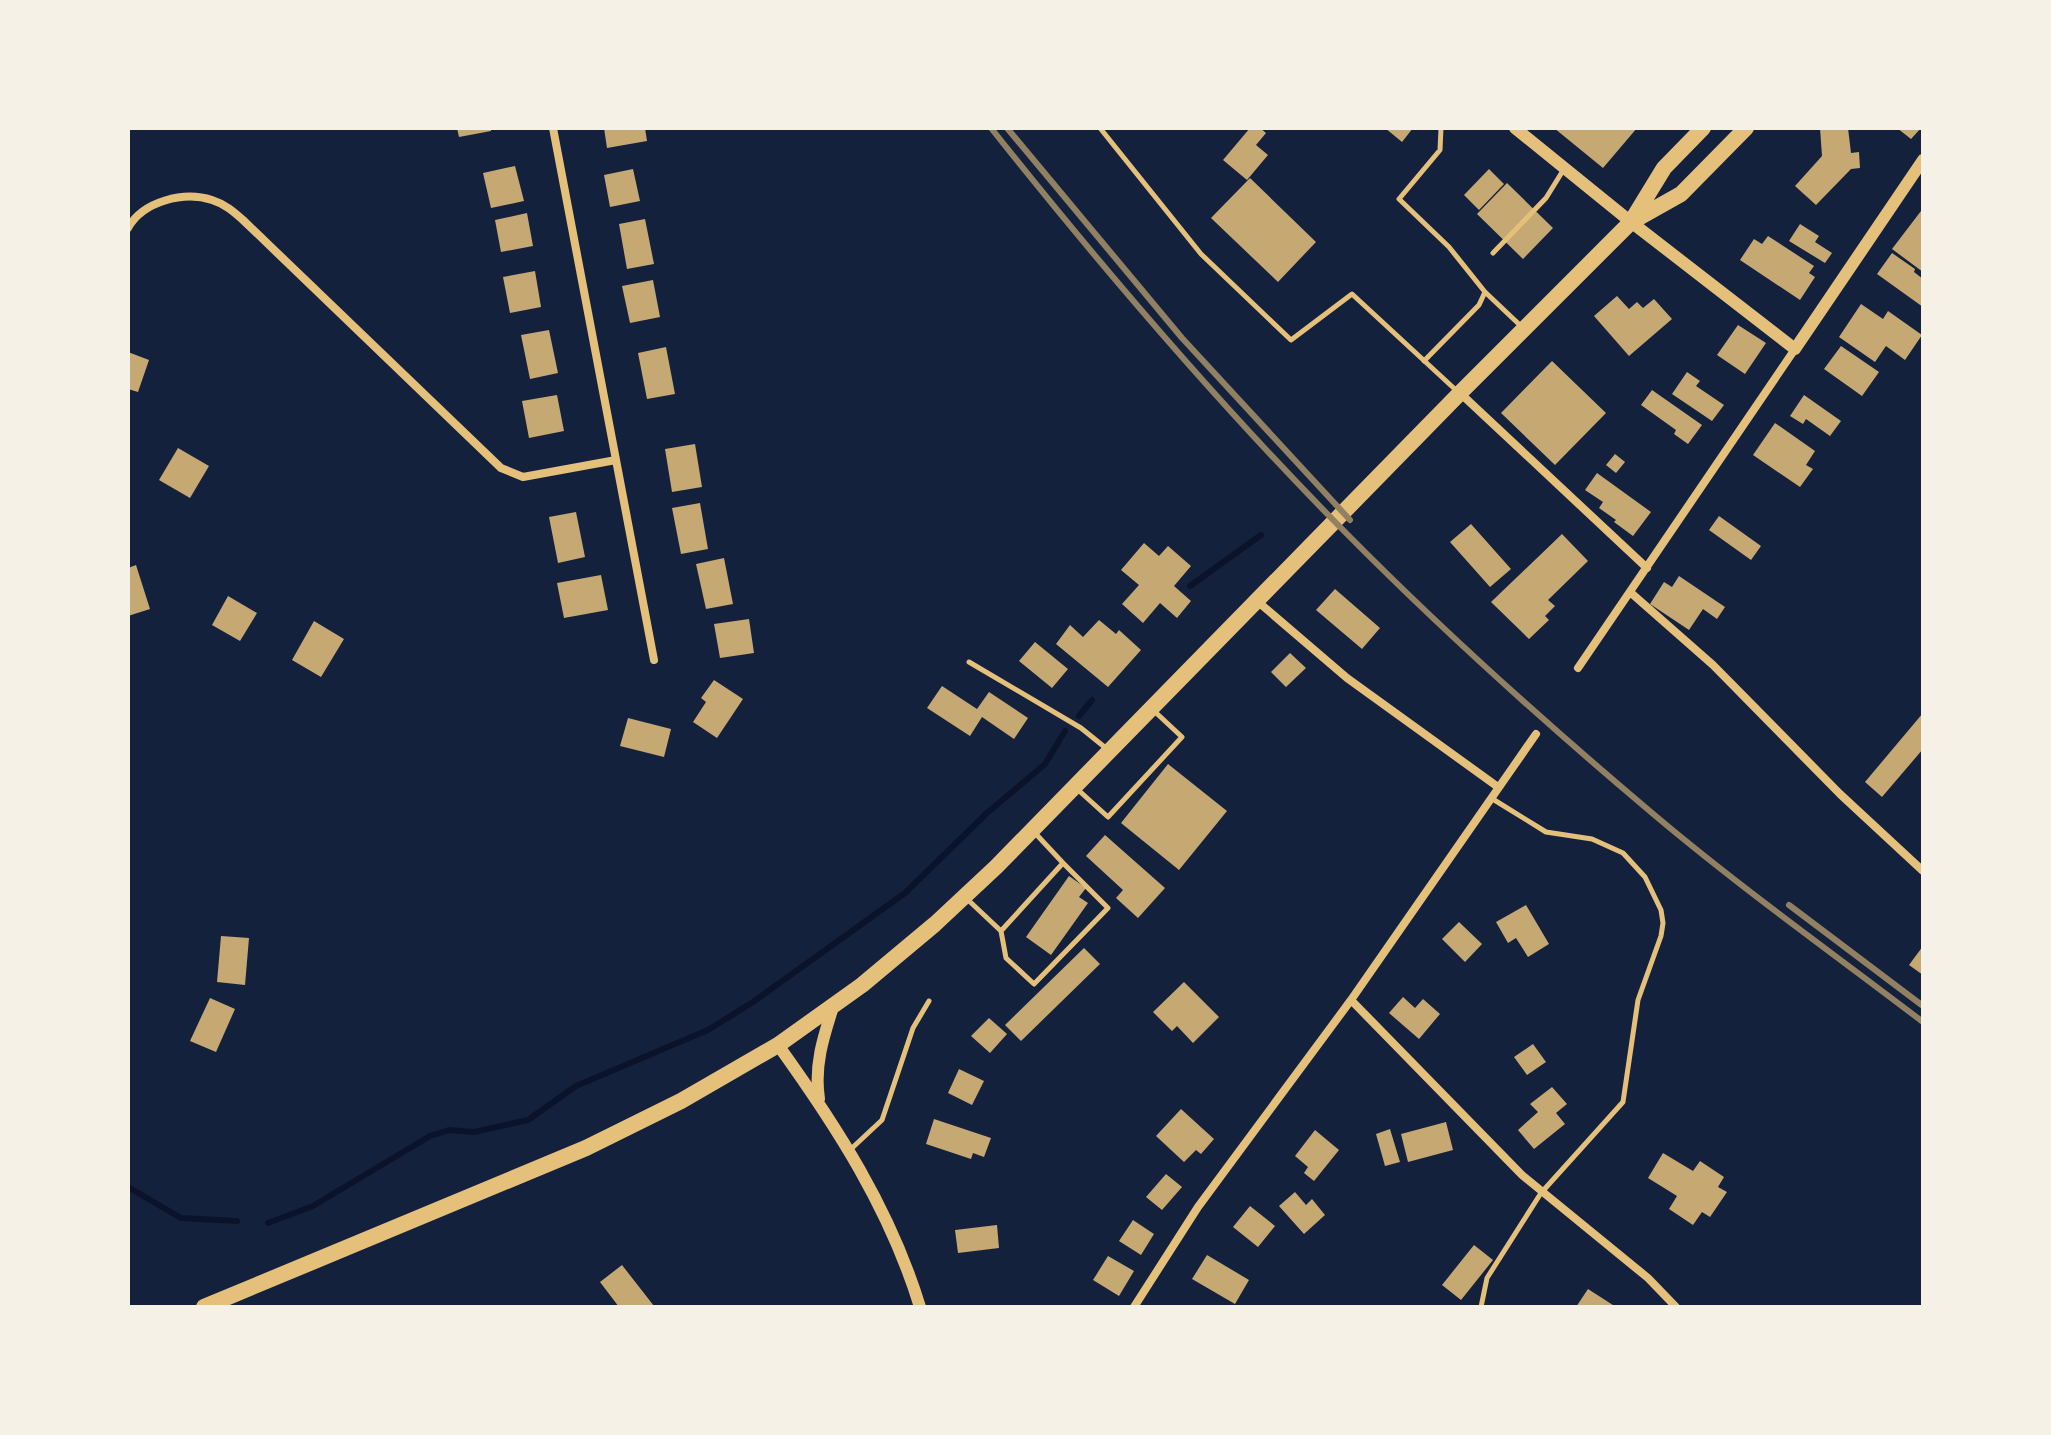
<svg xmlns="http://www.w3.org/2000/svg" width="2051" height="1435" font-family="Lato,sans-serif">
	<rect width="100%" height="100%" fill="#14213d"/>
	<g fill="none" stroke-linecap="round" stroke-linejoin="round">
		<path stroke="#0b132b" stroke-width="6" d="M 1190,586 L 1261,535
			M 1079,716 L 1092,700
			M 128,1187 L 181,1218 L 237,1221
			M 268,1223 L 313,1206 L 430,1136 L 449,1130 L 474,1132 L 528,1120 L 576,1086 L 708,1030 L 753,1002 L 905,893 L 987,813 L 1045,764 L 1065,731"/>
	</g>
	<path fill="#c6a872" d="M 457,128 L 491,128 L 491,131 L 459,137 Z
		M 604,128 L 645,128 L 647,141 L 607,148 Z
		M 1250,128 L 1260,128 L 1266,133 L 1256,145 L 1268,155 L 1247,180 L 1223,160 Z
		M 1385,128 L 1413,128 L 1402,142 Z
		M 1554,128 L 1637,128 L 1603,168 Z
		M 1820,128 L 1848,128 L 1851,153 L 1859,152 L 1860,168 L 1851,169 L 1816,205 L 1795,186 L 1822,156 Z
		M 1897,128 L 1921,128 L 1911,139 Z
		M 515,166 L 524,201 L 491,208 L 483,173 Z
		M 633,169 L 640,201 L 610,207 L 604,175 Z
		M 1489,169 L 1504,184 L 1479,210 L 1464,195 Z
		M 1250,178 L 1316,242 L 1278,282 L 1211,218 Z
		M 1507,183 L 1553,228 L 1523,259 L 1477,214 Z
		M 1921,211 L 1923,213 L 1923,272 L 1892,249 Z
		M 527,213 L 533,246 L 501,252 L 495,220 Z
		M 645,219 L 654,264 L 627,269 L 619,224 Z
		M 1800,224 L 1819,236 L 1815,242 L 1832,253 L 1825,263 L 1789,241 Z
		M 1768,236 L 1814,266 L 1809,273 L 1815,277 L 1800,300 L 1740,260 L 1754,239 L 1762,244 Z
		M 1892,253 L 1915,269 L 1914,272 L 1923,279 L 1923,307 L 1877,274 Z
		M 535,271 L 541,307 L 510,313 L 503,277 Z
		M 653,280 L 660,317 L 630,323 L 622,286 Z
		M 1617,296 L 1629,309 L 1637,302 L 1643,308 L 1654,299 L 1672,319 L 1629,356 L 1594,316 Z
		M 1861,304 L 1883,319 L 1888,311 L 1922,335 L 1905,360 L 1886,346 L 1875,362 L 1839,337 Z
		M 1738,325 L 1766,343 L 1745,374 L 1717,355 Z
		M 549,330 L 558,373 L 530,379 L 521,335 Z
		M 1841,346 L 1879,372 L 1862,396 L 1824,369 Z
		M 666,347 L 675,394 L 647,399 L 638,353 Z
		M 128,352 L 149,360 L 138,392 L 128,389 Z
		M 1552,361 L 1606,413 L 1555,465 L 1501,413 Z
		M 1687,372 L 1700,381 L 1696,386 L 1724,405 L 1712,421 L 1672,394 Z
		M 1652,390 L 1702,425 L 1688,444 L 1674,434 L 1676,430 L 1641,405 Z
		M 557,395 L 564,431 L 529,438 L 522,401 Z
		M 1804,395 L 1841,421 L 1830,436 L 1806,419 L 1803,424 L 1790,416 Z
		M 1775,423 L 1815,451 L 1806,465 L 1813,469 L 1800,487 L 1753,455 Z
		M 695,444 L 702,487 L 672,492 L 665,449 Z
		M 178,448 L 209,466 L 190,498 L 159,480 Z
		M 1615,454 L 1625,462 L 1616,473 L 1606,465 Z
		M 1597,473 L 1651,512 L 1633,536 L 1614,522 L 1616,520 L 1599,508 L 1603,502 L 1585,490 Z
		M 700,503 L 708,549 L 681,554 L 672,508 Z
		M 576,512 L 585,557 L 558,563 L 549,517 Z
		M 1719,516 L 1761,546 L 1751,560 L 1709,530 Z
		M 1471,524 L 1511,569 L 1490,587 L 1450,542 Z
		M 1562,534 L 1588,561 L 1548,600 L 1555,606 L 1545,616 L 1549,620 L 1529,639 L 1491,602 Z
		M 1144,543 L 1159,556 L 1168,546 L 1191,566 L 1174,586 L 1191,601 L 1177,618 L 1160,603 L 1143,623 L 1122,604 L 1139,585 L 1121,570 Z
		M 724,558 L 733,604 L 706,609 L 696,564 Z
		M 136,565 L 150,609 L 128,616 L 128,568 Z
		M 601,575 L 608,610 L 564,618 L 557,583 Z
		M 1679,576 L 1725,607 L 1717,619 L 1703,609 L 1689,630 L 1650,604 L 1664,582 L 1672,587 Z
		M 1335,589 L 1380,628 L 1362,649 L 1316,610 Z
		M 228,596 L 257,613 L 240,641 L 212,625 Z
		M 749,619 L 754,653 L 720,658 L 714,624 Z
		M 1099,620 L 1116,634 L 1119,630 L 1141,650 L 1108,687 L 1056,644 L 1070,625 L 1083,637 Z
		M 314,621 L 344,639 L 321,677 L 292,660 Z
		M 1035,642 L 1068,669 L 1052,688 L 1019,661 Z
		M 1290,653 L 1306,668 L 1286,687 L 1271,672 Z
		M 714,680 L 743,699 L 717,738 L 693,722 L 706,702 L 701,698 Z
		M 942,686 L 977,709 L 989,692 L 1028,718 L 1014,739 L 982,717 L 970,736 L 927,708 Z
		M 1923,713 L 1923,749 L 1882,797 L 1865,782 Z
		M 628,718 L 671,729 L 664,757 L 620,746 Z
		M 1168,764 L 1227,811 L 1179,870 L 1121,823 Z
		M 1105,835 L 1165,888 L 1138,918 L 1116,898 L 1123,890 L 1086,856 Z
		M 1069,876 L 1086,888 L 1079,897 L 1088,903 L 1051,955 L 1026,937 Z
		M 1526,905 L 1549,944 L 1528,957 L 1516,938 L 1508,943 L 1496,922 Z
		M 1459,922 L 1482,944 L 1465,962 L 1442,939 Z
		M 221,936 L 249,938 L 245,985 L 217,982 Z
		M 1923,946 L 1923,975 L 1909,965 Z
		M 1084,948 L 1100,964 L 1021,1041 L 1005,1025 Z
		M 1184,982 L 1219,1017 L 1193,1043 L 1177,1026 L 1172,1031 L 1153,1012 Z
		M 1403,997 L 1415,1008 L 1423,999 L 1440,1014 L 1419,1039 L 1389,1013 Z
		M 210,998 L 235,1009 L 216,1052 L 190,1041 Z
		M 989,1018 L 1007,1034 L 990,1053 L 971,1036 Z
		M 1533,1044 L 1546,1062 L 1527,1075 L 1514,1057 Z
		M 959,1069 L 984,1081 L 972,1105 L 948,1093 Z
		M 1552,1087 L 1567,1104 L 1556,1113 L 1565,1124 L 1534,1149 L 1518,1130 L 1538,1112 L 1530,1104 Z
		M 1181,1109 L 1214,1139 L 1201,1154 L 1196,1150 L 1184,1162 L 1156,1136 Z
		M 934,1119 L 991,1138 L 984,1157 L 973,1153 L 971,1159 L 926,1144 Z
		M 1446,1122 L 1453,1150 L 1408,1162 L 1401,1134 Z
		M 1390,1129 L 1400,1162 L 1385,1166 L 1376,1134 Z
		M 1315,1130 L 1339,1150 L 1314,1181 L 1304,1173 L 1308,1167 L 1295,1156 Z
		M 1663,1153 L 1693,1171 L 1700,1161 L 1724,1177 L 1718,1187 L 1727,1192 L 1710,1217 L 1702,1212 L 1693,1225 L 1669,1209 L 1677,1196 L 1648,1178 Z
		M 1166,1174 L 1182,1187 L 1162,1210 L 1146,1197 Z
		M 1295,1192 L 1306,1205 L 1312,1199 L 1325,1215 L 1304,1234 L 1279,1206 Z
		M 1250,1206 L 1275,1226 L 1258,1247 L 1233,1227 Z
		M 1133,1220 L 1154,1234 L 1141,1255 L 1119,1241 Z
		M 997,1225 L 999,1248 L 958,1253 L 955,1230 Z
		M 1474,1245 L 1493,1260 L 1461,1300 L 1442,1285 Z
		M 1207,1255 L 1249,1280 L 1235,1304 L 1192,1279 Z
		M 1108,1256 L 1134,1271 L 1119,1296 L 1093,1280 Z
		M 622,1265 L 654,1306 L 653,1307 L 619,1307 L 600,1282 Z
		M 1588,1289 L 1616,1307 L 1576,1307 Z"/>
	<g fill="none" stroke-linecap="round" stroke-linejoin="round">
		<path stroke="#e5c07b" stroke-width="5" d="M 1100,128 L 1201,254 L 1291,340 L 1352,294 L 1458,392
			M 1441,128 L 1440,150 L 1399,199 L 1449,247 L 1485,292 L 1523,328
			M 1493,253 L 1546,198 L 1564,169
			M 1424,361 L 1479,305 L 1485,292
			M 969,662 L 1081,728 L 1107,749
			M 1076,788 L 1108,817 L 1182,737 L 1152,709
			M 966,898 L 1001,931 L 1063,863 L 1035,833
			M 1001,931 L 1006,958 L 1034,984 L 1108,908 L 1063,863
			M 851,1149 L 882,1120 L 913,1028 L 929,1001
			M 1481,1307 L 1487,1278 L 1541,1193 L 1623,1102 L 1638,1000 L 1661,936 L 1663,923 L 1661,910 L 1645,877 L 1623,853 L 1592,839 L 1546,832 L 1491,798"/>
		<path stroke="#e5c07b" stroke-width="8" d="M 553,128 L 654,660
			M 128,228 C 143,201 184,191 212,200 C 225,204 234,212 243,220 L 501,468 L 523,477 L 616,460
			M 1460,393 L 1647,568
			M 1630,592 L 1713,665 L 1840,794 L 1923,871
			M 1257,601 L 1347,678 L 1498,787
			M 1578,668 L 1795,349
			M 1351,1000 L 1522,1175 L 1648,1278 L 1676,1307
			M 1134,1307 L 1198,1207 L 1351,1000 L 1536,734"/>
		<path stroke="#e5c07b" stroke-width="12" d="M 1515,128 L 1631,222 L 1795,349 L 1923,160
			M 778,1045 C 837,1127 890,1209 920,1307
			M 819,1099 C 814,1066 823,1038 833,1007"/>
		<path stroke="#e5c07b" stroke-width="16" d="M 1633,221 L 1681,194 L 1746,128
			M 204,1307 L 586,1148 L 681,1101 L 778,1045 L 862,985 L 935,924 L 996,867 L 1460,393 L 1631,222 L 1664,168 L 1703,128"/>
		<path stroke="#918062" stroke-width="6" d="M 991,128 C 1103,269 1221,407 1347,534 C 1442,630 1542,720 1645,807 C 1734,883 1830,951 1923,1022
			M 1007,128 L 1182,338 L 1350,520
			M 1789,905 L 1923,1006"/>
	</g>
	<rect width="2051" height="1435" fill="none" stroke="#f6f1e7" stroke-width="260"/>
</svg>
